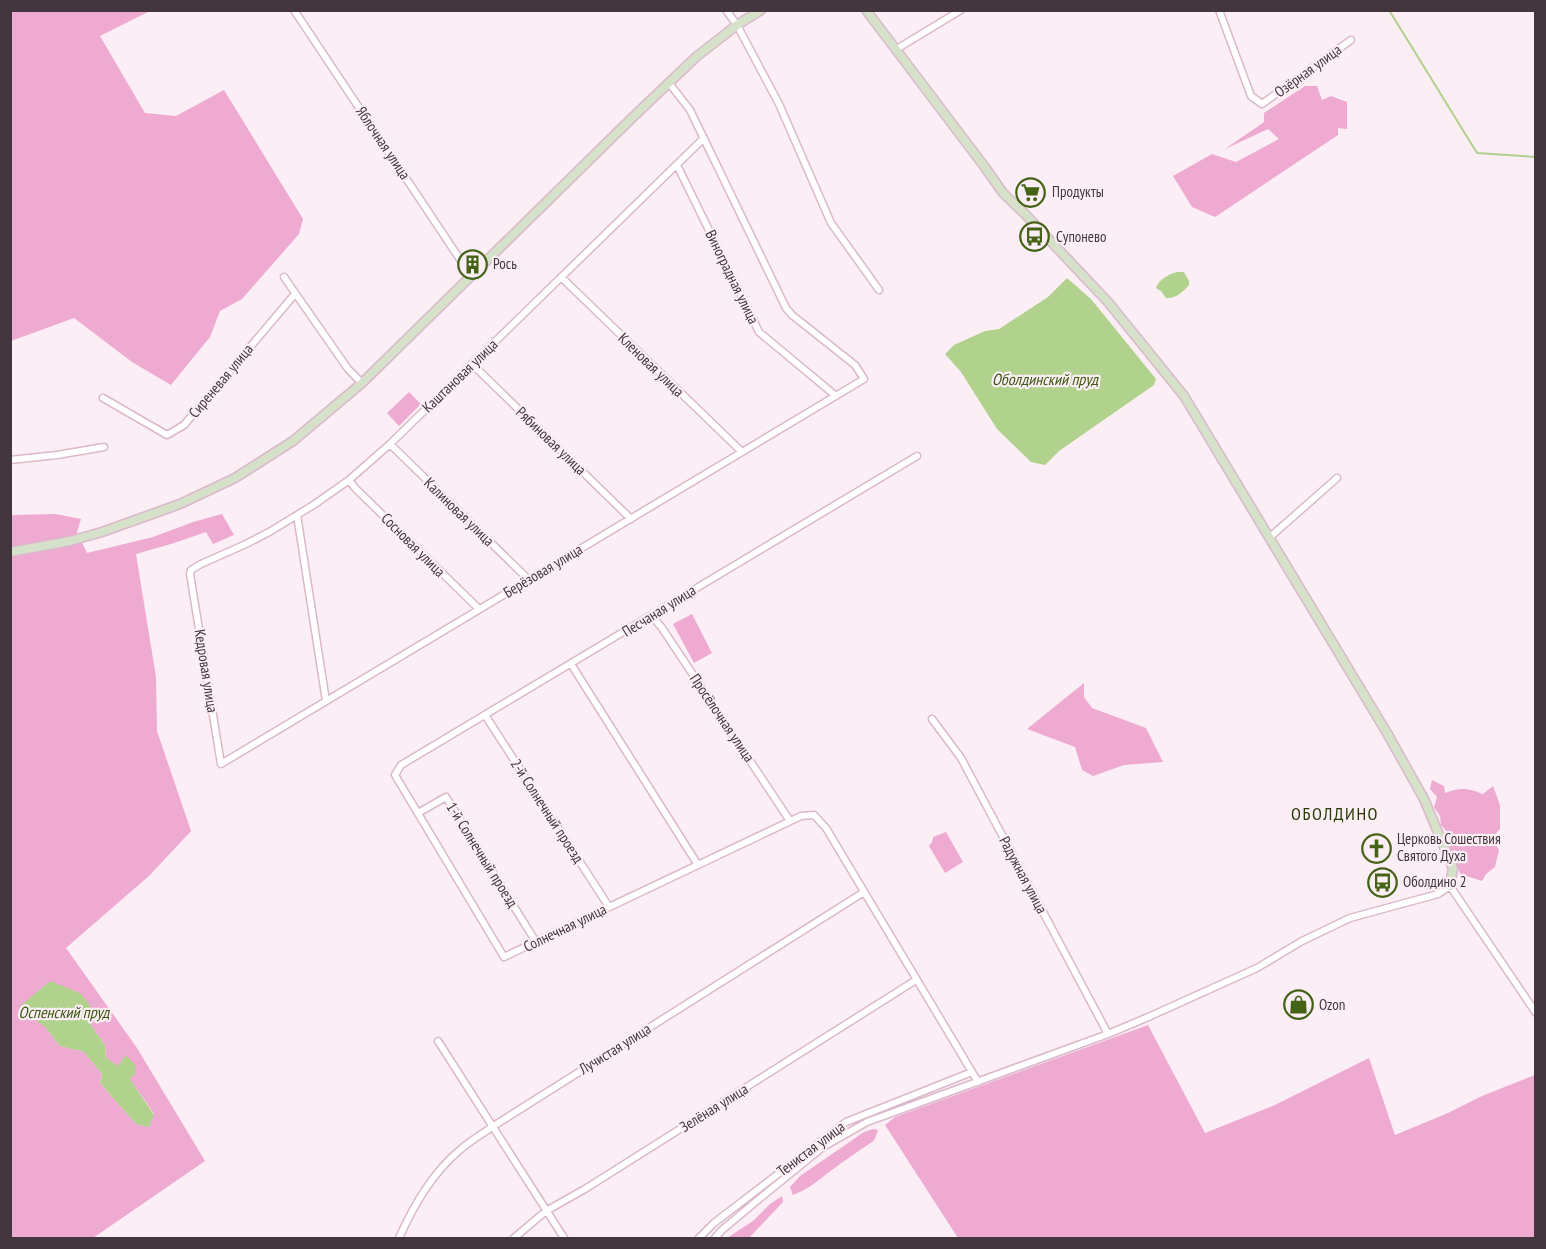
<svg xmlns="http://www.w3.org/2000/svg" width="1546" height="1249" font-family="'PT Sans Narrow',sans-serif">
	<rect width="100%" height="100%" fill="#fceef5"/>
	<path fill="#eeaad1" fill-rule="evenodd" d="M 11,10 L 150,11 L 100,36 L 145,113 L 176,116 L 224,90 L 303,219 L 299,234 L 242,299 L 220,311 L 210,337 L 171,385 L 132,362 L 74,318 L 11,341 Z
		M 1305,86 L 1317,86 L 1322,100 L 1331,96 L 1347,102 L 1347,129 L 1338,128 L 1338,135 L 1215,217 L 1192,207 L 1173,176 L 1212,154 L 1236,162 L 1279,139 L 1268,129 L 1225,149 L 1264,122 L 1264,113 Z
		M 409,392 L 421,404 L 399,426 L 387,413 Z
		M 56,514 L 81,519 L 77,532 L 87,553 L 153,537 L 193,522 L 222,514 L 234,535 L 213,544 L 206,532 L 171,544 L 136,554 L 156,677 L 157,731 L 191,831 L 150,875 L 66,948 L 137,1048 L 205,1161 L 93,1238 L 11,1238 L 11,515 ZM 90,1005 L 90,1024 L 105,1045 L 106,1058 C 127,1073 140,1093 154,1114 L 149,1127 L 136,1124 L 100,1083 L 102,1074 L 84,1052 L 60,1046 L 46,1028 Z
		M 692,614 L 712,653 L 694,663 L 673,624 Z
		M 1084,683 L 1084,697 L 1092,708 L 1146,728 L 1163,762 L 1124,765 L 1093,776 L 1082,770 L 1075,747 L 1027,729 Z
		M 1432,780 L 1444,786 L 1445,793 C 1461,787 1467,788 1483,794 L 1493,786 L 1500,805 L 1500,829 L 1492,838 L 1499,850 L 1495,867 L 1486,874 L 1482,881 L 1460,874 L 1455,858 L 1449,852 L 1449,834 L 1441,825 L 1440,816 L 1434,807 L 1437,797 L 1430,789 Z
		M 946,832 L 963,862 L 945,873 L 929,846 L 932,842 L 933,837 Z
		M 1148,1025 L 1205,1133 L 1275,1105 L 1369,1058 L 1395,1135 L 1448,1113 L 1482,1096 L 1535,1075 L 1535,1238 L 958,1238 L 885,1125 L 895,1117 Z
		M 873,1129 L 878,1130 L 875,1139 L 872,1142 C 860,1150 848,1158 836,1167 C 819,1179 813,1187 793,1195 L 790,1187 L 800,1176 L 864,1132 Z
		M 782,1196 L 783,1202 L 749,1238 L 727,1238 L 753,1221 L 770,1204 Z"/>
	<path fill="#b0d28c" d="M 1178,272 L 1184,272 L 1189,281 L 1189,285 C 1183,292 1175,299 1166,298 L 1161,291 L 1156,288 C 1158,280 1170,273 1178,272 Z
		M 1067,278 L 1091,299 L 1156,379 L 1154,385 L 1059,451 L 1045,465 L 1031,462 L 997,429 L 961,372 L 945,354 L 954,345 L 985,331 L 999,329 L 1048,297 Z
		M 50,981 L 80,993 L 90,1005 L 90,1024 L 105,1045 L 106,1058 L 118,1066 L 126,1055 L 136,1066 L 135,1074 L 130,1079 L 154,1115 L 149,1127 L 136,1124 L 100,1083 L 102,1074 L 84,1052 L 60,1046 L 46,1028 L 19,1007 Z"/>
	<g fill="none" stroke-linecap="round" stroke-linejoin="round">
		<path stroke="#b0d28c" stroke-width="2" d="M 1389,10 L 1477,153 L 1536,157"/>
		<defs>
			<path id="street" d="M 294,10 L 471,276
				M 726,10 L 737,25 L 779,104 L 831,223 L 879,290
				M 1219,10 L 1251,96 L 1262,104 L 1351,40
				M 895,50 L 961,10
				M 669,83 L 690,110 L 786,308 L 792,315 L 855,365 L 864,379 L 221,764 L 190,574 L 191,570 L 201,564 L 246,544 L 271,531 L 315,504 L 349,480 L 390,444 L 704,138
				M 677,165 L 759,332 L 836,396
				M 284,277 L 348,369 L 362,383
				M 561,277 L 742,452
				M 472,364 L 631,519
				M 103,398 L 167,435 L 184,425 L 295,294
				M 390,444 L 529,580
				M 917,456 C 745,558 574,663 401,765 L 395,775 L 504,957 L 801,816 L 814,815 L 826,828 L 978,1082
				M 10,460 L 57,455 L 104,447
				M 349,480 L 355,488 L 479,609
				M 297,515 L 326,701
				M 1269,538 L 1337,478
				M 652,616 L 662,628 L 790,821
				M 571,664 L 698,865
				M 485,715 L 609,907
				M 932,719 L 961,758 L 1108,1034
				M 418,813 L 446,797 L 536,942
				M 438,1041 L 564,1238
				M 399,1238 C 414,1205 432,1173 461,1149 C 470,1141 482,1134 492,1127 L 864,892
				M 514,1238 L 546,1211 L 585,1189 L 916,980
				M 699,1238 L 714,1223 L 846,1122 L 972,1072
				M 715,1238 L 722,1230 L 759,1199 L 823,1147 L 867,1122 L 1108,1034 L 1146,1018 L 1257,968 L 1302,941 L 1350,918 L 1438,894 L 1450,886 L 1536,1013"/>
			<path id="secondary" d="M 866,10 L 984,166 L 1003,193 L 1024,213 L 1108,302 L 1184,396 L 1387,733 L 1424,799 L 1453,868 L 1450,886
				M 10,552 L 70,541 L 102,532 L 180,504 L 235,478 L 293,441 L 362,383 L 633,117 L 696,57 L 737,25 L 761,10"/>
		</defs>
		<use href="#street" stroke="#dbb8cb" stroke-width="9"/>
		<use href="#secondary" stroke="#dbb8cb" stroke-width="11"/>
		<use href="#street" stroke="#fff" stroke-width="6"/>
		<use href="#secondary" stroke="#d6e1c9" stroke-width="8"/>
	</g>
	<defs>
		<symbol id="supermarket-ring" viewBox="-11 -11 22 22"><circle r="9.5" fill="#fceef5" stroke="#446317" stroke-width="1.5"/><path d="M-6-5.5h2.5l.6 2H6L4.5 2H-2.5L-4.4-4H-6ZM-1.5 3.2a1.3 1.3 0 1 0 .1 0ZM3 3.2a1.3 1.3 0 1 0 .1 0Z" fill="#446317"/></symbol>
		<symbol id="bus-ring" viewBox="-11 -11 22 22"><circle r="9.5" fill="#fceef5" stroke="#446317" stroke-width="1.5"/><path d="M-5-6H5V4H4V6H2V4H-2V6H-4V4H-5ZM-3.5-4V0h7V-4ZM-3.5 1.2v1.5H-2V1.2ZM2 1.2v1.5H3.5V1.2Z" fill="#446317"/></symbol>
		<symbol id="building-ring" viewBox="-11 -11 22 22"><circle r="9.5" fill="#fceef5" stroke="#446317" stroke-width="1.5"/><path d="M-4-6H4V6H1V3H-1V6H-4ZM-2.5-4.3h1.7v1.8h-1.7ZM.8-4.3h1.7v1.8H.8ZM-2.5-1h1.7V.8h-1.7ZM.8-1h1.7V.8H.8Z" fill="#446317"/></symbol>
		<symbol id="church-ring" viewBox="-11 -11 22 22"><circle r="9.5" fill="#fceef5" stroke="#446317" stroke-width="1.5"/><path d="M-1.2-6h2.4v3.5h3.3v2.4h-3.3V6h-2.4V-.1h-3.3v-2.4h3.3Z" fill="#446317"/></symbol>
		<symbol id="shop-ring" viewBox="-11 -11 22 22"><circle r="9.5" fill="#fceef5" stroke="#446317" stroke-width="1.5"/><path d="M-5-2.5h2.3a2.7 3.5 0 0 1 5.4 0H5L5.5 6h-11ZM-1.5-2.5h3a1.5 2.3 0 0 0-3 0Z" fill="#446317"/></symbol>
	</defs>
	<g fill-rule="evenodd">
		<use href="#supermarket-ring" x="1014" y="176" width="33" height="33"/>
		<use href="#bus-ring" x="1018" y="220" width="33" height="33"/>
		<use href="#building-ring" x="456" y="248" width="33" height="33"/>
		<use href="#church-ring" x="1360" y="832" width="33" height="33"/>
		<use href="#bus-ring" x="1366" y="866" width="33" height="33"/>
		<use href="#shop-ring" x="1282" y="988" width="33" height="33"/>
	</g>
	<g text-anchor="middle" stroke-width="4.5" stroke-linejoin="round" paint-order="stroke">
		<g font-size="15" fill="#44363e" stroke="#fceef5">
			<text transform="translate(1308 71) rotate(-36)" y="5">Озёрная улица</text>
			<text transform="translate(383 143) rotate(56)" y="5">Яблочная улица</text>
			<text transform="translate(732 277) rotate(64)" y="5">Виноградная улица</text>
			<text transform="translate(651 365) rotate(44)" y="5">Кленовая улица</text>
			<text transform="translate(460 376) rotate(-44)" y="5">Каштановая улица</text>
			<text transform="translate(221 381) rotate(-50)" y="5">Сиреневая улица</text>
			<text transform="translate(551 441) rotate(44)" y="5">Рябиновая улица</text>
			<text transform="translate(459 512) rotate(44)" y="5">Калиновая улица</text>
			<text transform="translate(413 545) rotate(45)" y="5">Сосновая улица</text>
			<text transform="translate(543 571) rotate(-31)" y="5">Берёзовая улица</text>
			<text transform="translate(659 611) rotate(-32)" y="5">Песчаная улица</text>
			<text transform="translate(206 671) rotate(81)" y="5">Кедровая улица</text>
			<text transform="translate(722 718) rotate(56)" y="5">Просёлочная улица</text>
			<text transform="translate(547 811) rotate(57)" y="5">2-й Солнечный проезд</text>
			<text transform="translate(482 855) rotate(58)" y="5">1-й Солнечный проезд</text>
			<text transform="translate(1023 875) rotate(62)" y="5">Радужная улица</text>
			<text transform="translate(565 928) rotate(-26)" y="5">Солнечная улица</text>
			<text transform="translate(615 1049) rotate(-32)" y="5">Лучистая улица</text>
			<text transform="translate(714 1108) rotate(-32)" y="5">Зелёная улица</text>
			<text transform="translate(811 1149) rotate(-37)" y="5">Тенистая улица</text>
		</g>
		<g font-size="15" fill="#44363e" stroke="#fceef5" text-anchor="start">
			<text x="1052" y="197">Продукты</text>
			<text x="1056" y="242">Супонево</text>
			<text x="493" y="269">Рось</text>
			<text x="1397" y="844">Церковь Сошествия<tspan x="1397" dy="17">Святого Духа</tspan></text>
			<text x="1403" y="887">Оболдино 2</text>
			<text x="1319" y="1010">Ozon</text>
		</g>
		<g font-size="16" font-style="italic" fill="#3a570d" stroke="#fceef5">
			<text x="1045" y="385">Оболдинский пруд</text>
			<text x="64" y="1018">Оспенский пруд</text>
		</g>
		<g font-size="18" letter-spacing="1.5" fill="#263b06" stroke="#fceef5">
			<text x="1335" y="820">ОБОЛДИНО</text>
		</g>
	</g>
	<rect width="1546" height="1249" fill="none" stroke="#44363e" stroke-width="24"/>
</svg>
